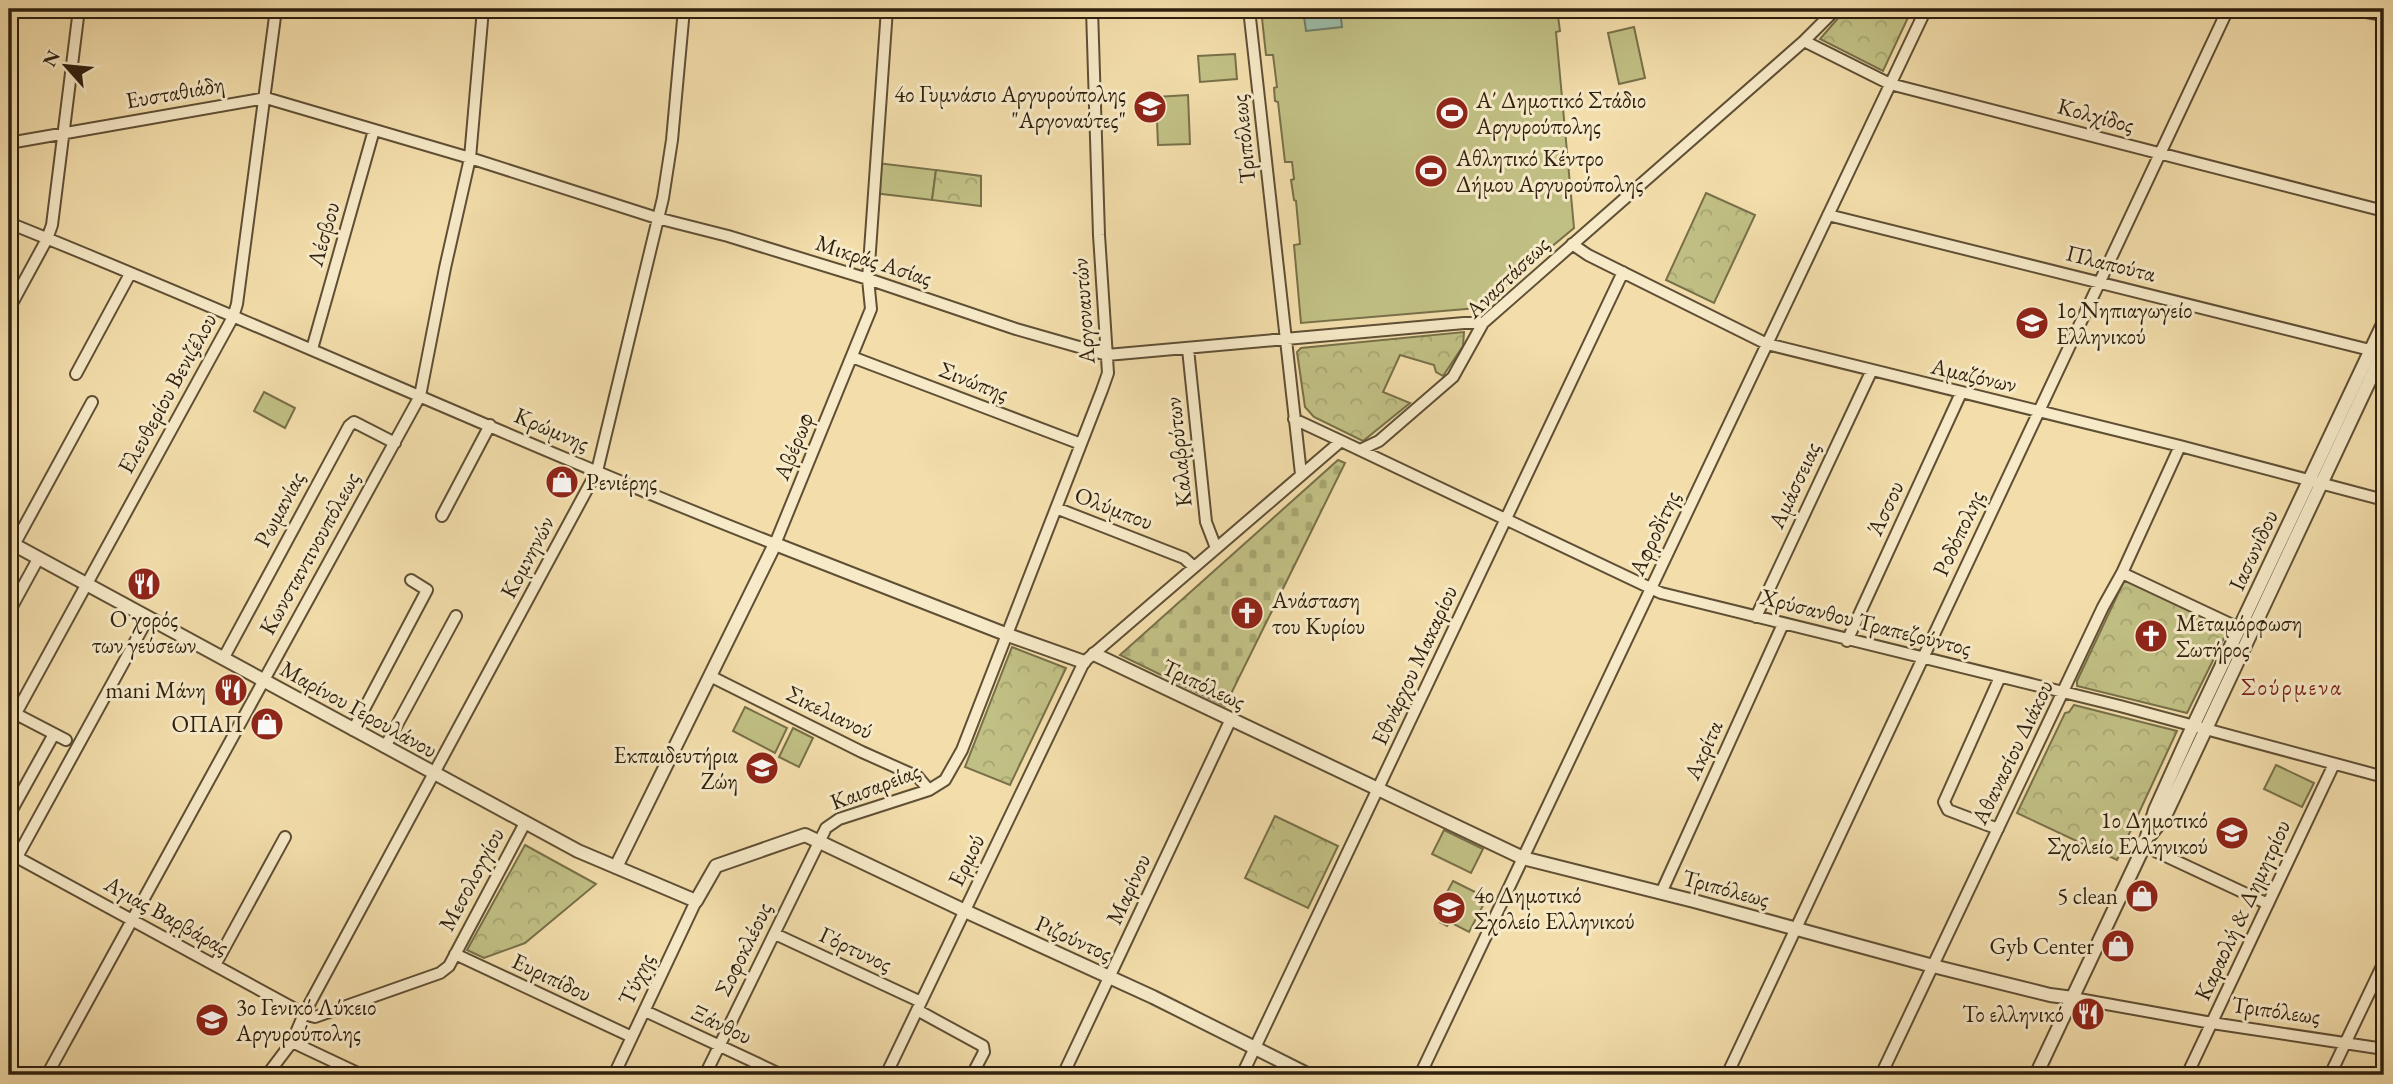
<svg xmlns="http://www.w3.org/2000/svg" width="2393" height="1084" font-family="'EB Garamond',serif">
	<defs>
		<pattern id="cemetery-stones" width="16" height="16" patternUnits="userSpaceOnUse" patternTransform="scale(1.75)"><rect width="16" height="16" fill="#c1c084"/><path d="M2 7V4a2 2 0 0 1 4 0v3zM10 15v-3a2 2 0 0 1 4 0v3z" fill="#a6a571"/></pattern>
		<pattern id="park-crowns" width="20" height="18" patternUnits="userSpaceOnUse" patternTransform="scale(1.75)"><rect width="20" height="18" fill="#c1c084"/><path d="M2 6a3 3 0 1 1 6 0M12 15a3 3 0 1 1 6 0" fill="none" stroke="#a6a571"/></pattern>
	</defs>
	<rect width="100%" height="100%" fill="#f3deab"/>
	<filter id="stains"><feTurbulence type="fractalNoise" baseFrequency=".00286" numOctaves="4"/><feColorMatrix values="0 0 0 0 .2 0 0 0 0 .09 0 0 0 0 .02 0 0 0 .5 -.17"/></filter>
	<radialGradient id="worn" r=".72"><stop offset=".6" stop-color="#630" stop-opacity="0"/><stop offset="1" stop-color="#630" stop-opacity=".3"/></radialGradient>
	<path fill="#c1c084" stroke="#787049" stroke-width="2" d="M 1261,9 L 1557,9 L 1560,31 L 1556,32 L 1574,228 L 1478,308 L 1301,323 L 1294,245 L 1300,244 L 1296,201 L 1294,200 L 1291,180 L 1294,179 L 1292,162 L 1285,162 L 1278,102 L 1275,101 L 1274,88 L 1277,87 L 1273,55 L 1266,55 Z
		M 1634,27 L 1645,78 L 1619,84 L 1608,33 Z
		M 1235,54 L 1237,79 L 1200,82 L 1198,56 Z
		M 1188,95 L 1190,144 L 1158,145 L 1156,97 Z
		M 877,163 L 936,170 L 932,200 L 874,193 Z
		M 264,392 L 295,408 L 285,428 L 254,411 Z
		M 745,707 L 787,728 L 775,753 L 733,731 Z
		M 793,728 L 813,738 L 799,767 L 779,757 Z
		M 2276,765 L 2314,783 L 2302,807 L 2264,789 Z
		M 1444,830 L 1483,849 L 1471,873 L 1432,854 Z
		M 1453,881 L 1487,898 L 1469,932 L 1450,922 L 1447,926 L 1440,922 L 1438,909 Z"/>
	<path fill="url(#cemetery-stones)" stroke="#787049" stroke-width="2" d="M 1338,460 L 1345,463 L 1225,706 L 1120,655 Z"/>
	<path fill="url(#park-crowns)" stroke="#787049" stroke-width="2" d="M 1846,9 L 1912,9 L 1883,71 L 1820,39 Z
		M 936,170 L 981,176 L 981,206 L 932,200 Z
		M 1706,193 L 1755,215 L 1714,303 L 1666,280 Z
		M 1464,332 L 1463,346 L 1443,376 L 1436,372 L 1434,365 L 1400,355 L 1383,392 L 1410,403 L 1363,441 L 1314,417 L 1305,407 L 1297,352 L 1301,348 Z
		M 2125,579 L 2229,628 L 2187,713 L 2077,686 L 2077,681 Z
		M 1012,647 L 1066,668 L 1010,785 L 965,767 Z
		M 2074,705 L 2177,731 L 2117,860 L 2017,813 L 2065,713 L 2069,712 Z
		M 1275,816 L 1338,846 L 1308,908 L 1245,878 Z
		M 525,845 L 596,884 L 525,943 L 484,958 L 467,950 Z"/>
	<path fill="#9bbca7" stroke="#6f7d6a" stroke-width="2" d="M 1303,9 L 1340,9 L 1342,27 L 1306,31 Z"/>
	<g fill="none" stroke-linecap="round" stroke-linejoin="round">
		<defs>
			<path id="minor" d="M 1249,9 L 1301,474
				M 2348,9 L 2384,15
				M 1804,41 L 1890,84 L 2384,211
				M 9,143 L 266,98 L 470,158 L 657,218 L 728,236 L 868,279 L 1016,329 L 1107,355 L 1464,323 L 1483,323
				M 1828,215 L 2378,352
				M 9,223 C 266,326 517,443 775,544 L 871,309 L 868,279 L 887,9
				M 1572,244 L 1588,255 L 1767,344 L 2180,446 L 2384,500
				M 9,309 L 47,239 L 52,225 L 79,9
				M 312,349 L 374,130
				M 1188,349 L 1206,522 L 1216,548
				M 852,357 L 1081,444
				M 76,374 L 130,274
				M 1294,419 L 1341,441
				M 1360,450 L 1379,441 L 1453,377 L 1483,323 L 1804,41 L 1836,9
				M 1056,508 L 1184,558 L 1194,567
				M 442,516 L 490,425
				M 14,545 L 92,402
				M 2122,573 L 2239,628
				M 9,612 L 38,559
				M 1756,617 L 1871,372
				M 1847,641 L 1961,393
				M 223,659 L 349,426 L 354,422 L 395,443
				M 710,676 L 862,752 L 918,777 L 929,790
				M 16,714 L 66,740
				M 9,726 L 233,317 L 237,304 L 276,9
				M 353,730 L 427,590 L 411,580
				M 385,747 L 456,616
				M 9,815 L 54,734
				M 1998,829 L 1948,810 L 1944,802 L 2000,677
				M 2144,846 L 2268,904
				M 9,853 L 304,1014 L 315,1017 L 440,973 L 449,966 L 525,823
				M 17,857 L 148,618
				M 1661,893 L 1783,624
				M 775,934 L 921,1002
				M 455,954 L 632,1037
				M 215,965 L 285,837
				M 2073,998 L 2212,1023 L 2384,1049
				M 917,1010 L 983,1046 L 984,1052 L 972,1075
				M 645,1011 L 782,1075
				M 292,1042 L 362,1075
				M 47,1075 L 420,396 L 445,268 L 470,158 L 483,9
				M 267,1075 L 292,1042 L 304,1014 L 597,471 L 663,198 L 672,140 L 684,9
				M 614,1075 L 696,901
				M 705,1075 L 826,828 L 839,819 L 929,790 L 945,780 L 962,750 L 1102,390 L 1108,373 L 1099,235 L 1092,9
				M 886,1075 L 1084,662 L 1341,441 L 1661,593 L 2120,706 L 2384,777
				M 1063,1075 L 1231,719
				M 1242,1075 L 1623,272
				M 1420,1075 L 1926,9
				M 1727,1075 L 2228,9
				M 1881,1075 L 2103,607 L 2122,573 L 2180,446
				M 2187,1075 L 2334,764
				M 2330,1075 L 2384,962"/>
			<path id="tertiary" d="M 9,542 L 578,851 L 696,901 L 716,866 L 805,835 L 965,911 L 1153,997 L 1309,1075
				M 1094,654 L 1523,858 L 1694,901 L 1933,966 L 2050,995 L 2073,998
				M 2151,834 L 2165,816 L 2384,350
				M 616,867 L 775,544 L 1008,635 L 1084,662
				M 2036,1075 L 2144,846 L 2155,810 L 2187,739 L 2384,322"/>
		</defs>
		<use href="#minor" stroke="#5f4f35" stroke-width="14"/>
		<use href="#tertiary" stroke="#5f4f35" stroke-width="16"/>
		<use href="#minor" stroke="#f7eac8" stroke-width="10"/>
		<use href="#tertiary" stroke="#f7eac8" stroke-width="12"/>
	</g>
	<defs>
		<symbol id="school-disc" viewBox="-11 -11 22 22"><circle r="9.5" fill="#8f2418" stroke="#f7eac8"/><path d="M0-5L7-2L0 1L-7-2ZM-4 1L0 2.5L4 1V4Q0 6-4 4Z" fill="#fff"/></symbol>
		<symbol id="stadium-disc" viewBox="-11 -11 22 22"><circle r="9.5" fill="#8f2418" stroke="#f7eac8"/><path d="M0-5a6.5 5 0 1 0 0 10a6.5 5 0 1 0 0-10ZM-3.5-1.8h7v3.6h-7Z" fill="#fff"/></symbol>
		<symbol id="shop-disc" viewBox="-11 -11 22 22"><circle r="9.5" fill="#8f2418" stroke="#f7eac8"/><path d="M-5-2.5h2.3a2.7 3.5 0 0 1 5.4 0H5L5.5 6h-11ZM-1.5-2.5h3a1.5 2.3 0 0 0-3 0Z" fill="#fff"/></symbol>
		<symbol id="restaurant-disc" viewBox="-11 -11 22 22"><circle r="9.5" fill="#8f2418" stroke="#f7eac8"/><path d="M-5-6h1v4h1v-4h1v4h1v-4h1v5L-1.5 .5V6h-2V.5L-5-1ZM5-6V6H3V1.5H1.5Q1.5-4 5-6Z" fill="#fff"/></symbol>
		<symbol id="church-disc" viewBox="-11 -11 22 22"><circle r="9.5" fill="#8f2418" stroke="#f7eac8"/><path d="M-1.2-6h2.4v3.5h3.3v2.4h-3.3V6h-2.4V-.1h-3.3v-2.4h3.3Z" fill="#fff"/></symbol>
	</defs>
	<g fill-rule="evenodd">
		<use href="#school-disc" x="1131" y="88" width="38" height="38"/>
		<use href="#stadium-disc" x="1433" y="94" width="38" height="38"/>
		<use href="#stadium-disc" x="1412" y="152" width="38" height="38"/>
		<use href="#school-disc" x="2013" y="304" width="38" height="38"/>
		<use href="#shop-disc" x="543" y="463" width="38" height="38"/>
		<use href="#restaurant-disc" x="125" y="565" width="38" height="38"/>
		<use href="#church-disc" x="1228" y="594" width="38" height="38"/>
		<use href="#church-disc" x="2132" y="617" width="38" height="38"/>
		<use href="#restaurant-disc" x="212" y="671" width="38" height="38"/>
		<use href="#shop-disc" x="248" y="705" width="38" height="38"/>
		<use href="#school-disc" x="743" y="749" width="38" height="38"/>
		<use href="#school-disc" x="2213" y="814" width="38" height="38"/>
		<use href="#shop-disc" x="2123" y="877" width="38" height="38"/>
		<use href="#school-disc" x="1430" y="889" width="38" height="38"/>
		<use href="#shop-disc" x="2099" y="927" width="38" height="38"/>
		<use href="#restaurant-disc" x="2069" y="995" width="38" height="38"/>
		<use href="#school-disc" x="193" y="1001" width="38" height="38"/>
	</g>
	<g text-anchor="middle" stroke-width="6" stroke-linejoin="round" paint-order="stroke">
		<g font-size="23" fill="#2e1f0e" stroke="#f7eac8">
			<text transform="translate(175 92) rotate(-10)" y="8">Ευσταθιάδη</text>
			<text transform="translate(2096 115) rotate(15)" y="8">Κολχίδος</text>
			<text transform="translate(1243 139) rotate(-96)" y="8">Τριπόλεως</text>
			<text transform="translate(323 234) rotate(-74)" y="8">Λέσβου</text>
			<text transform="translate(874 260) rotate(18)" y="8">Μικράς Ασίας</text>
			<text transform="translate(2111 263) rotate(14)" y="8">Πλαπούτα</text>
			<text transform="translate(1507 277) rotate(-44)" y="8">Αναστάσεως</text>
			<text transform="translate(1083 311) rotate(-94)" y="8">Αργοναυτών</text>
			<text transform="translate(1974 375) rotate(13)" y="8">Αμαζόνων</text>
			<text transform="translate(974 381) rotate(21)" y="8">Σινώπης</text>
			<text transform="translate(167 393) rotate(-61)" y="8">Ελευθερίου Βενιζέλου</text>
			<text transform="translate(552 429) rotate(23)" y="8">Κρώμνης</text>
			<text transform="translate(793 446) rotate(-68)" y="8">Αβέρωφ</text>
			<text transform="translate(1178 452) rotate(-96)" y="8">Καλαβρύτων</text>
			<text transform="translate(1794 485) rotate(-65)" y="8">Αμάσσειας</text>
			<text transform="translate(1114 508) rotate(21)" y="8">Ολύμπου</text>
			<text transform="translate(1885 508) rotate(-65)" y="8">Άσσου</text>
			<text transform="translate(279 509) rotate(-62)" y="8">Ρωμανίας</text>
			<text transform="translate(1654 533) rotate(-65)" y="8">Αφροδίτης</text>
			<text transform="translate(1958 533) rotate(-65)" y="8">Ροδόπολης</text>
			<text transform="translate(2253 550) rotate(-65)" y="8">Ιασωνίδου</text>
			<text transform="translate(309 553) rotate(-61)" y="8">Κωνσταντινουπόλεως</text>
			<text transform="translate(527 557) rotate(-62)" y="8">Κομνηνών</text>
			<text transform="translate(1866 622) rotate(14)" y="8">Χρύσανθου Τραπεζούντος</text>
			<text transform="translate(1414 665) rotate(-65)" y="8">Εθνάρχου Μακαρίου</text>
			<text transform="translate(1204 684) rotate(25)" y="8">Τριπόλεως</text>
			<text transform="translate(359 709) rotate(29)" y="8">Μαρίνου Γερουλάνου</text>
			<text transform="translate(830 712) rotate(26)" y="8">Σικελιανού</text>
			<text transform="translate(1703 750) rotate(-66)" y="8">Ακρίτα</text>
			<text transform="translate(2012 752) rotate(-64)" y="8">Αθανασίου Διάκου</text>
			<text transform="translate(875 786) rotate(-21)" y="8">Καισαρείας</text>
			<text transform="translate(966 860) rotate(-64)" y="8">Ερμού</text>
			<text transform="translate(471 879) rotate(-62)" y="8">Μεσολογγίου</text>
			<text transform="translate(1726 888) rotate(15)" y="8">Τριπόλεως</text>
			<text transform="translate(1128 889) rotate(-65)" y="8">Μαρίνου</text>
			<text transform="translate(2242 910) rotate(-65)" y="8">Καραολή &amp; Δημητρίου</text>
			<text transform="translate(167 915) rotate(29)" y="8">Αγιας Βαρβάρας</text>
			<text transform="translate(1074 938) rotate(24)" y="8">Ριζούντος</text>
			<text transform="translate(743 949) rotate(-64)" y="8">Σοφοκλέους</text>
			<text transform="translate(856 949) rotate(25)" y="8">Γόρτυνος</text>
			<text transform="translate(552 977) rotate(25)" y="8">Ευριπίδου</text>
			<text transform="translate(636 979) rotate(-65)" y="8">Τύχης</text>
			<text transform="translate(2276 1010) rotate(8)" y="8">Τριπόλεως</text>
			<text transform="translate(722 1024) rotate(25)" y="8">Ξάνθου</text>
		</g>
		<g font-size="23" fill="#2e1f0e" stroke="#f7eac8" text-anchor="end">
			<text x="1126" y="102">4ο Γυμνάσιο Αργυρούπολης<tspan x="1126" dy="26">"Αργοναύτες"</tspan></text>
			<text x="1476" y="108" text-anchor="start">Α΄ Δημοτικό Στάδιο<tspan x="1476" dy="26">Αργυρούπολης</tspan></text>
			<text x="1456" y="166" text-anchor="start">Αθλητικό Κέντρο<tspan x="1456" dy="26">Δήμου Αργυρούπολης</tspan></text>
			<text x="2056" y="318" text-anchor="start">1ο Νηπιαγωγείο<tspan x="2056" dy="26">Ελληνικού</tspan></text>
			<text x="586" y="490" text-anchor="start">Ρενιέρης</text>
			<text x="1272" y="608" text-anchor="start">Ανάσταση<tspan x="1272" dy="26">του Κυρίου</tspan></text>
			<text x="144" y="627" text-anchor="middle">Ο χορός<tspan x="144" dy="26">των γεύσεων</tspan></text>
			<text x="2176" y="631" text-anchor="start">Μεταμόρφωση<tspan x="2176" dy="26">Σωτήρος</tspan></text>
			<text x="206" y="698">mani Μάνη</text>
			<text x="243" y="732">ΟΠΑΠ</text>
			<text x="738" y="763">Εκπαιδευτήρια<tspan x="738" dy="26">Ζώη</tspan></text>
			<text x="2208" y="828">1ο Δημοτικό<tspan x="2208" dy="26">Σχολείο Ελληνικού</tspan></text>
			<text x="1474" y="903" text-anchor="start">4ο Δημοτικό<tspan x="1474" dy="26">Σχολείο Ελληνικού</tspan></text>
			<text x="2118" y="904">5 clean</text>
			<text x="2094" y="954">Gyb Center</text>
			<text x="236" y="1015" text-anchor="start">3ο Γενικό Λύκειο<tspan x="236" dy="26">Αργυρούπολης</tspan></text>
			<text x="2064" y="1022">Το ελληνικό</text>
		</g>
		<g font-size="24" letter-spacing="2" fill="#7a1f14" stroke="#f7eac8">
			<text x="2292" y="695">Σούρμενα</text>
		</g>
	</g>
	<rect width="2393" height="1084" fill="none" stroke="#f3deab" stroke-width="35"/>
	<rect x="10" y="10" width="2372" height="1063" fill="none" stroke="#2e1f0e" stroke-width="3.5"/>
	<rect x="18" y="18" width="2358" height="1049" fill="none" stroke="#2e1f0e" stroke-width="2"/>
	<g transform="translate(66 66) rotate(297)" stroke="#f7eac8" stroke-width="5" paint-order="stroke">
	<path d="M0-5L12 26L0 18L-12 26Z" fill="#2e1f0e"/>
	<text y="-10" font-size="19" font-weight="bold" text-anchor="middle" fill="#2e1f0e">N</text>
	</g>
	<rect width="100%" height="100%" filter="url(#stains)"/>
	<rect width="100%" height="100%" fill="url(#worn)"/>
</svg>
